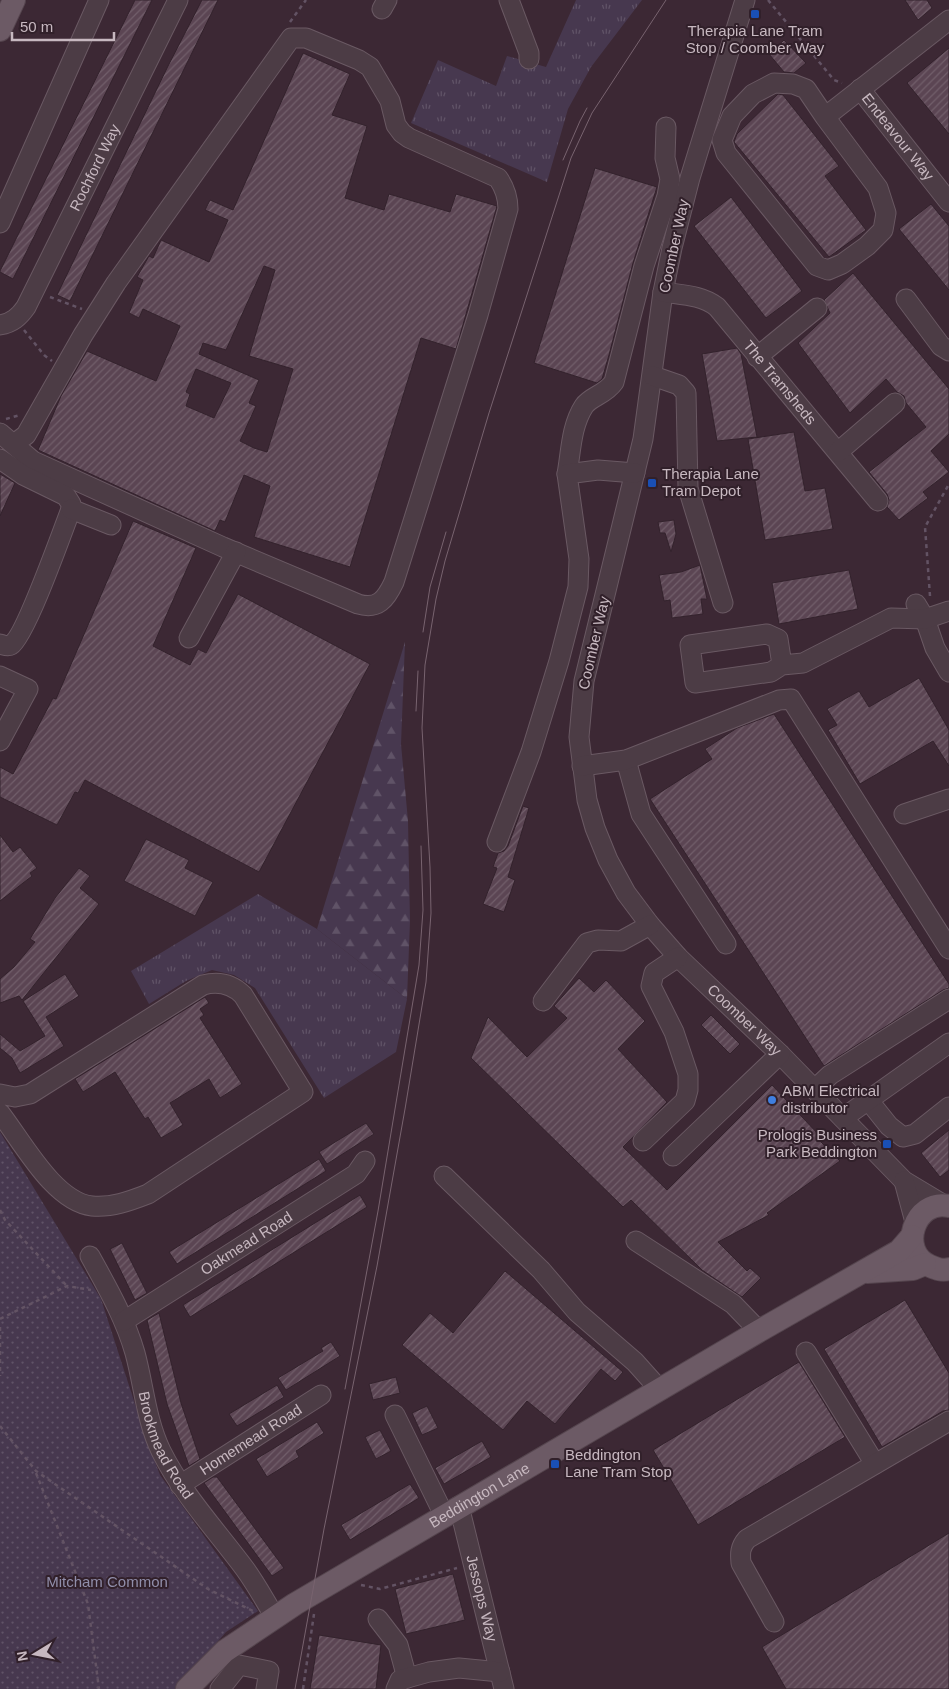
<svg xmlns="http://www.w3.org/2000/svg" width="949" height="1689" font-family="Helvetica,sans-serif">
	<defs>
		<pattern id="grass-tufts" width="24" height="20" patternUnits="userSpaceOnUse" patternTransform="scale(1.25)"><rect width="24" height="20" fill="#47384f"/><path d="M3 7l-1-3M5 7V3M7 7l1-3M15 17l-1-3M17 17v-4M19 17l1-3" fill="none" stroke="#605367"/></pattern>
		<pattern id="forest-firs" width="22" height="20" patternUnits="userSpaceOnUse" patternTransform="scale(1.25)"><rect width="22" height="20" fill="#47384f"/><path d="M5 1l3.5 6h-7zM16 11l3.5 6h-7z" fill="#605367"/></pattern>
		<pattern id="park-dots" width="8" height="8" patternUnits="userSpaceOnUse" patternTransform="scale(1.25)"><rect width="8" height="8" fill="#47384f"/><path d="M2 2h.1M6 6h.1" fill="none" stroke="#605367" stroke-width="1.8" stroke-linecap="round"/></pattern>
		<pattern id="building-hatch" width="6" height="6" patternUnits="userSpaceOnUse" patternTransform="scale(1.25)"><rect width="6" height="6" fill="#5b4553"/><path d="M-1 1l2-2M0 6l6-6M5 7l2-2" fill="none" stroke="#715e6a"/></pattern>
	</defs>
	<rect width="100%" height="100%" fill="#3c2834"/>
	<path fill="url(#grass-tufts)" d="M 576,0 L 642,0 L 591,67 L 568,109 L 547,182 L 411,123 L 438,60 L 496,86 L 507,56 L 546,67 Z
		M 258,894 L 317,929 L 407,999 L 396,1052 L 324,1098 L 255,988 L 234,975 L 212,970 L 186,981 L 149,1004 L 131,971 Z"/>
	<path fill="url(#forest-firs)" d="M 405,642 L 401,744 L 408,821 L 410,921 L 407,999 L 317,929 Z"/>
	<path fill="url(#park-dots)" d="M 0,1132 L 101,1299 L 146,1438 L 160,1475 L 258,1611 L 226,1632 L 177,1689 L 0,1689 Z"/>
	<path fill="url(#building-hatch)" stroke="#33222c" fill-rule="evenodd" d="M 135,0 L 152,0 L 13,279 L 0,272 L 0,271 Z
		M 202,0 L 218,0 L 70,301 L 57,295 L 168,66 Z
		M 905,0 L 927,0 L 932,8 L 918,20 Z
		M 784,40 L 806,63 L 794,73 L 784,72 L 769,54 Z
		M 949,48 L 949,134 L 907,83 Z
		M 303,53 L 350,74 L 332,115 L 367,126 L 345,198 L 384,210 L 389,194 L 450,212 L 456,194 L 497,206 L 456,349 L 421,338 L 350,567 L 254,537 L 270,486 L 244,475 L 225,522 L 220,520 L 215,531 L 38,450 L 61,396 L 87,351 L 156,381 L 180,326 L 143,309 L 139,318 L 129,313 L 143,280 L 137,277 L 149,256 L 153,258 L 161,240 L 209,262 L 228,220 L 205,210 L 210,200 L 233,210 ZM 264,266 L 275,270 L 249,356 L 293,369 L 267,452 L 254,448 L 240,441 L 256,406 L 249,403 L 259,380 L 199,354 L 203,343 L 226,350 ZM 196,369 L 231,383 L 214,418 L 186,406 L 190,394 L 186,392 Z
		M 778,94 L 783,95 L 839,166 L 825,176 L 866,230 L 829,257 L 734,142 L 737,134 Z
		M 595,168 L 657,187 L 633,263 L 609,355 L 602,379 L 597,383 L 534,363 Z
		M 731,197 L 802,291 L 766,318 L 694,226 Z
		M 931,204 L 949,226 L 949,290 L 899,229 Z
		M 853,273 L 949,389 L 949,434 L 931,451 L 949,472 L 923,492 L 928,498 L 899,520 L 887,507 L 889,500 L 887,494 L 869,472 L 926,427 L 906,403 L 904,396 L 897,392 L 886,379 L 850,413 L 798,343 L 830,313 L 824,300 Z
		M 737,348 L 741,354 L 757,437 L 717,441 L 702,354 Z
		M 794,432 L 805,491 L 825,488 L 833,529 L 765,540 L 748,439 Z
		M 0,474 L 15,483 L 0,516 Z
		M 674,520 L 676,534 L 671,552 L 665,533 L 660,533 L 658,522 Z
		M 133,521 L 196,548 L 153,646 L 190,665 L 198,649 L 206,653 L 238,594 L 370,664 L 259,872 L 85,780 L 78,793 L 75,792 L 57,825 L 0,797 L 0,767 L 13,774 L 53,698 L 56,699 Z
		M 700,565 L 707,599 L 701,599 L 703,614 L 672,618 L 670,600 L 664,601 L 659,575 L 681,572 Z
		M 849,570 L 858,609 L 779,624 L 772,583 Z
		M 919,678 L 949,730 L 949,766 L 933,741 L 860,784 L 828,730 L 837,725 L 827,709 L 859,691 L 869,707 Z
		M 774,714 L 949,984 L 949,988 L 943,990 L 824,1066 L 650,799 L 712,759 L 705,749 L 737,728 Z
		M 523,806 L 529,808 L 508,877 L 515,880 L 504,912 L 483,904 L 497,868 L 493,867 L 498,853 L 504,851 L 508,846 Z
		M 0,835 L 13,852 L 20,847 L 37,868 L 30,873 L 32,876 L 0,901 Z
		M 146,839 L 189,860 L 185,868 L 213,882 L 195,916 L 124,881 Z
		M 79,868 L 90,876 L 80,888 L 99,904 L 22,1000 L 19,996 L 0,1003 L 0,979 L 14,967 L 35,942 L 30,939 L 55,898 Z
		M 65,974 L 79,996 L 46,1017 L 64,1046 L 20,1073 L 12,1058 L 0,1048 L 0,1034 L 20,1051 L 45,1036 L 23,1001 Z
		M 579,978 L 594,992 L 606,980 L 645,1021 L 618,1049 L 667,1102 L 623,1147 L 667,1190 L 772,1085 L 819,1135 L 816,1137 L 840,1161 L 767,1213 L 769,1215 L 718,1242 L 747,1271 L 750,1268 L 761,1278 L 742,1297 L 702,1270 L 631,1200 L 623,1207 L 471,1058 L 488,1017 L 527,1057 L 567,1018 L 554,1006 Z
		M 205,997 L 209,1003 L 200,1009 L 204,1015 L 200,1018 L 242,1084 L 220,1098 L 209,1079 L 170,1103 L 183,1125 L 161,1138 L 148,1117 L 145,1119 L 115,1072 L 83,1092 L 75,1079 Z
		M 711,1015 L 740,1044 L 730,1054 L 701,1025 Z
		M 366,1123 L 374,1134 L 327,1164 L 319,1152 Z
		M 949,1130 L 949,1170 L 940,1177 L 921,1153 Z
		M 319,1159 L 326,1171 L 177,1264 L 169,1252 Z
		M 360,1195 L 367,1207 L 190,1317 L 183,1305 Z
		M 122,1243 L 147,1293 L 135,1300 L 110,1249 Z
		M 505,1271 L 623,1372 L 615,1381 L 601,1369 L 555,1424 L 527,1401 L 503,1430 L 402,1345 L 430,1313 L 453,1333 Z
		M 905,1300 L 949,1373 L 949,1410 L 943,1411 L 882,1447 L 824,1349 Z
		M 159,1313 L 181,1403 L 200,1459 L 189,1466 L 167,1404 L 147,1320 Z
		M 331,1342 L 340,1356 L 286,1390 L 278,1378 L 323,1351 L 321,1348 Z
		M 799,1362 L 845,1437 L 698,1525 L 653,1450 Z
		M 396,1377 L 400,1393 L 373,1400 L 369,1384 Z
		M 277,1385 L 284,1397 L 237,1426 L 229,1414 Z
		M 427,1406 L 438,1428 L 422,1435 L 412,1413 Z
		M 317,1422 L 324,1433 L 296,1451 L 299,1457 L 267,1477 L 256,1459 Z
		M 380,1430 L 391,1451 L 376,1459 L 365,1437 Z
		M 482,1441 L 491,1457 L 444,1484 L 435,1468 Z
		M 213,1477 L 217,1477 L 284,1568 L 272,1576 L 204,1483 Z
		M 410,1484 L 419,1498 L 350,1540 L 341,1525 Z
		M 949,1533 L 949,1689 L 786,1689 L 762,1647 Z
		M 453,1574 L 465,1620 L 406,1634 L 395,1589 Z
		M 319,1635 L 381,1645 L 376,1689 L 310,1689 Z"/>
	<g fill="none" stroke-linecap="round" stroke-linejoin="round">
		<defs>
			<g id="minor">
				<path d="M 509,0 L 529,53 L 529,59"/>
				<path id="s1" d="M 745,0 L 690,178 L 672,248 L 663,292 L 643,439 L 584,681 L 579,737 L 587,800 L 595,828 L 608,860 L 626,893 L 650,925 L 678,957 L 780,1054 L 904,1181 L 944,1205"/>
				<path d="M 382,9 L 387,0"/>
				<path id="s2" d="M 860,89 L 949,202"/>
				<path d="M 825,117 L 878,188 L 886,213 L 883,230 L 867,246 L 842,264 L 828,270 L 817,266 L 726,153 L 722,140 L 732,116 L 753,94 L 774,83 L 793,84 L 806,89 L 825,117 L 949,20"/>
				<path d="M 0,223 L 99,0"/>
				<path id="s3" d="M 663,292 C 682,295 702,295 717,307 L 878,501"/>
				<path d="M 906,299 L 941,346 L 949,351"/>
				<path id="s4" d="M 0,325 C 12,323 19,317 26,307 L 178,0"/>
				<path d="M 757,357 L 817,308"/>
				<path d="M 653,376 L 679,385 L 686,393 L 688,488 L 723,603"/>
				<path d="M 0,433 L 33,461 L 223,547 L 358,604 C 378,610 386,599 394,582 L 478,315 L 508,209 C 508,197 505,188 498,178 L 409,138 L 402,133 L 396,125 L 390,101 L 370,67 L 359,60 L 306,38 L 291,38 L 116,283 L 83,335 L 26,435 L 14,444"/>
				<path d="M 838,452 L 895,403"/>
				<path d="M 0,459 L 23,475 L 66,496 L 71,504 L 71,509 C 63,530 25,637 11,645 C 8,647 3,645 0,644"/>
				<path d="M 567,474 C 571,452 571,426 584,406 C 591,396 605,395 614,382 L 644,266 L 667,196 L 670,179 L 665,158 L 666,127"/>
				<path d="M 71,509 L 111,525"/>
				<path d="M 916,604 L 925,619 L 935,648 L 949,672"/>
				<path d="M 189,638 L 236,552"/>
				<path d="M 782,665 L 778,639 L 767,634 L 690,645 L 695,683 L 771,672 L 782,665 L 803,663 L 891,618 L 925,619 L 949,611"/>
				<path d="M 0,676 L 28,689 L 0,741"/>
				<path d="M 626,760 L 641,814 L 726,944"/>
				<path d="M 582,766 L 626,760 L 779,700 L 791,699 L 949,949"/>
				<path d="M 904,814 L 949,799"/>
				<path d="M 497,842 L 531,752 L 559,661 L 578,587 L 579,559 L 567,474 L 598,470 L 635,473"/>
				<path d="M 543,1001 L 587,943 L 598,940 L 621,941 L 650,925"/>
				<path d="M 815,1089 L 830,1075 L 949,999"/>
				<path d="M 0,1094 L 15,1097 L 30,1094 L 203,985 C 218,981 232,984 243,995 L 303,1092 L 148,1194 C 130,1201 111,1208 92,1206 C 54,1202 22,1141 0,1113"/>
				<path d="M 869,1101 L 889,1126 L 903,1137 L 915,1134 L 949,1107"/>
				<path d="M 843,1118 L 949,1043"/>
				<path d="M 643,1141 L 685,1101 L 688,1090 L 688,1074 L 674,1032 L 651,986 L 654,973 L 678,957"/>
				<path d="M 673,1156 L 780,1054"/>
				<path d="M 444,1176 L 541,1270 L 577,1312 L 635,1362 L 660,1390"/>
				<path d="M 904,1181 L 915,1222"/>
				<path d="M 636,1241 L 733,1304 L 759,1331"/>
				<path id="s5" d="M 90,1256 C 107,1287 125,1318 135,1353 C 144,1386 146,1420 161,1451 C 183,1495 216,1530 245,1569 C 256,1584 265,1601 275,1617"/>
				<path id="s6" d="M 124,1321 L 356,1174 L 365,1161"/>
				<path d="M 806,1352 L 875,1464"/>
				<path d="M 395,1415 L 444,1515"/>
				<path id="s7" d="M 180,1485 L 321,1395"/>
				<path id="s8" d="M 459,1506 L 504,1689"/>
				<path d="M 378,1619 L 398,1645 L 407,1678"/>
				<path d="M 774,1622 L 741,1563 C 740,1553 740,1547 747,1539 L 949,1421"/>
				<path d="M 220,1689 L 239,1665 L 269,1671 L 266,1689"/>
				<path d="M 396,1689 L 400,1680 L 429,1672 L 459,1668 L 500,1672"/>
			</g>
			<g id="major">
				<path d="M 0,30 L 14,0"/>
				<path d="M 949,1206 C 914,1198 897,1252 930,1266 C 937,1269 942,1271 949,1269"/>
				<path d="M 867,1272 L 913,1269 L 925,1264"/>
				<path id="s9" d="M 187,1689 L 225,1651 L 295,1604 L 759,1331 L 899,1251 L 912,1236"/>
			</g>
		</defs>
		<use href="#minor" stroke="#6a5963" stroke-width="21"/>
		<use href="#major" stroke="#55454e" stroke-width="24"/>
		<path stroke="#635364" stroke-width="2.5" stroke-dasharray="4 4" stroke-linecap="butt" d="M 768,0 L 834,80 L 842,83
			M 290,22 L 306,0
			M 50,297 L 82,309
			M 24,330 L 44,355 L 52,361
			M 6,419 L 20,415
			M 930,596 L 925,527 L 949,484
			M 0,1210 L 5,1220 L 67,1286
			M 0,1319 L 67,1286 L 91,1290
			M 0,1327 L 0,1376
			M 0,1426 L 36,1471 L 208,1589 L 253,1611
			M 36,1473 L 88,1604 L 99,1689
			M 361,1585 L 380,1589 L 457,1568
			M 303,1689 L 314,1614"/>
		<use href="#minor" stroke="#4c3c45" stroke-width="19"/>
		<use href="#major" stroke="#6c5a65" stroke-width="22"/>
		<path stroke="#78636f" stroke-width="1" d="M 563,160 L 580,121 L 587,108
			M 423,632 L 430,587 L 446,532
			M 416,711 L 418,671
			M 345,1389 L 378,1211 L 419,965 L 423,910 L 421,846
			M 295,1689 L 324,1529 L 377,1266 L 405,1109 L 426,982 L 431,913 L 430,867 L 422,728 L 425,665 L 436,599 L 445,561 L 489,413 L 571,158 L 592,113 L 666,0"/>
	</g>
	<g fill="#1a4fb4" stroke="#31202a" stroke-width="2">
		<rect x="750" y="9" width="10" height="10" rx="2.5"/>
		<rect x="647" y="478" width="10" height="10" rx="2.5"/>
		<rect x="882" y="1139" width="10" height="10" rx="2.5"/>
		<rect x="550" y="1459" width="10" height="10" rx="2.5"/>
	</g>
	<circle fill="#3f7fe0" stroke="#31202a" stroke-width="2" cx="772" cy="1100" r="5"/>
	<g text-anchor="middle" stroke-width="4" stroke-linejoin="round" paint-order="stroke">
		<g font-size="15" fill="#c7b8c0" stroke="#31202a" text-anchor="start">
			<text x="755" y="36" text-anchor="middle">Therapia Lane Tram<tspan x="755" dy="17">Stop / Coomber Way</tspan></text>
			<text x="662" y="479">Therapia Lane<tspan x="662" dy="17">Tram Depot</tspan></text>
			<text x="782" y="1096">ABM Electrical<tspan x="782" dy="17">distributor</tspan></text>
			<text x="877" y="1140" text-anchor="end">Prologis Business<tspan x="877" dy="17">Park Beddington</tspan></text>
			<text x="565" y="1460">Beddington<tspan x="565" dy="17">Lane Tram Stop</tspan></text>
		</g>
		<g font-size="15" fill="#c7b8c0" stroke="#31202a">
			<text dy="5" stroke="none"><textPath href="#s2" startOffset="61">Endeavour Way</textPath></text>
			<text dy="5" stroke="none"><textPath href="#s4" startOffset="188">Rochford Way</textPath></text>
			<text transform="translate(674 246) rotate(-78)" y="5">Coomber Way</text>
			<text dy="5" stroke="none"><textPath href="#s3" startOffset="155">The Tramsheds</textPath></text>
			<text transform="translate(594 643) rotate(-77)" y="5">Coomber Way</text>
			<text dy="5" stroke="none"><textPath href="#s1" startOffset="1096">Coomber Way</textPath></text>
			<text dy="5" stroke="none"><textPath href="#s6" startOffset="145">Oakmead Road</textPath></text>
			<text dy="5" stroke="none"><textPath href="#s7" startOffset="84">Homemead Road</textPath></text>
			<text dy="5" stroke="none"><textPath href="#s5" startOffset="205">Brookmead Road</textPath></text>
			<text dy="5" stroke="none"><textPath href="#s9" startOffset="352">Beddington Lane</textPath></text>
			<text dy="5" stroke="none"><textPath href="#s8" startOffset="95">Jessops Way</textPath></text>
		</g>
		<g font-size="15" fill="#908eaa" stroke="#31202a">
			<text x="107" y="1587">Mitcham Common</text>
		</g>
	</g>
	<g transform="translate(35 1654) rotate(260)" stroke="#31202a" stroke-width="4" paint-order="stroke">
	<path d="M0-4L9 19L0 12L-9 19Z" fill="#c7b8c0"/>
	<text y="-8" font-size="14" font-weight="bold" text-anchor="middle" fill="#c7b8c0">N</text>
	</g>
	<path d="M12 32v8h102v-8" fill="none" stroke="#c7b8c0" stroke-width="2.5"/>
	<text x="20" y="32" font-size="15" fill="#c7b8c0" stroke="#31202a" stroke-width="4" paint-order="stroke">50 m</text>
</svg>
